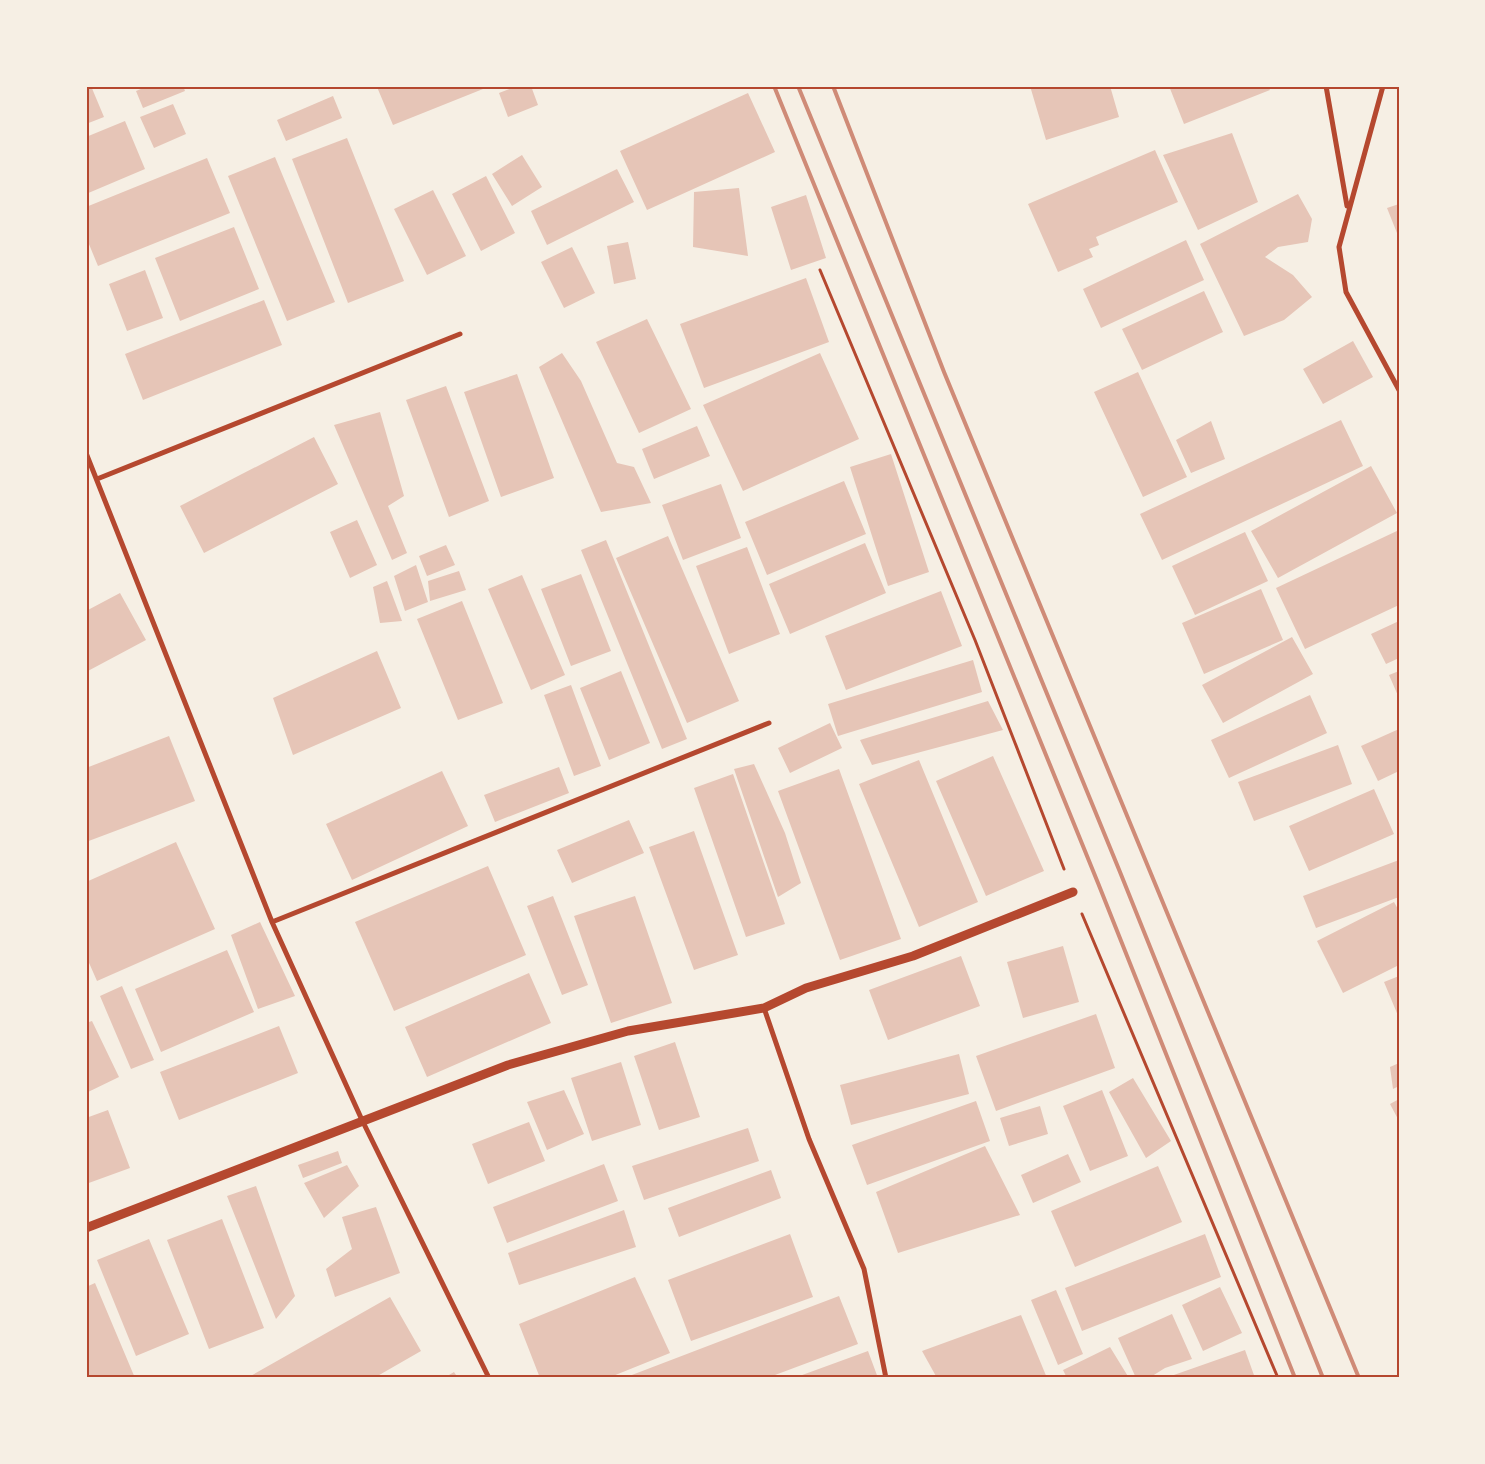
<svg xmlns="http://www.w3.org/2000/svg" width="1485" height="1464" font-family="Arial,sans-serif">
	<rect width="100%" height="100%" fill="#f6efe4"/>
	<path fill="#e6c5b7" d="M 86,86 L 91,86 L 104,117 L 86,124 Z
		M 148,86 L 183,86 L 185,91 L 143,108 L 136,91 Z
		M 482,86 L 483,89 L 393,125 L 377,87 Z
		M 517,86 L 531,86 L 538,105 L 508,117 L 499,93 Z
		M 627,86 L 642,86 L 642,87 L 627,89 Z
		M 1030,86 L 1110,86 L 1119,117 L 1046,140 Z
		M 1169,86 L 1268,86 L 1270,90 L 1184,124 Z
		M 748,93 L 775,152 L 647,210 L 620,151 Z
		M 333,96 L 342,118 L 286,141 L 277,120 Z
		M 173,104 L 186,134 L 154,148 L 140,117 Z
		M 125,121 L 145,169 L 86,194 L 86,137 Z
		M 1232,133 L 1258,202 L 1198,230 L 1163,155 Z
		M 347,138 L 404,281 L 348,303 L 292,159 Z
		M 1155,150 L 1178,202 L 1096,237 L 1099,245 L 1089,249 L 1093,257 L 1058,272 L 1028,204 Z
		M 522,155 L 542,187 L 512,206 L 492,174 Z
		M 275,157 L 335,302 L 287,321 L 228,176 Z
		M 207,158 L 230,213 L 98,266 L 86,237 L 86,207 Z
		M 617,169 L 634,202 L 547,245 L 531,211 Z
		M 486,176 L 515,233 L 481,251 L 452,194 Z
		M 739,188 L 748,256 L 693,247 L 694,192 Z
		M 433,190 L 466,256 L 427,275 L 394,209 Z
		M 1298,194 L 1312,219 L 1308,242 L 1278,247 L 1265,257 L 1293,275 L 1312,297 L 1284,320 L 1244,336 L 1200,244 Z
		M 806,195 L 826,258 L 791,270 L 771,207 Z
		M 1399,204 L 1399,238 L 1387,208 Z
		M 234,227 L 259,289 L 180,321 L 155,258 Z
		M 1186,240 L 1204,280 L 1101,328 L 1083,289 Z
		M 628,242 L 636,279 L 614,284 L 607,246 Z
		M 572,247 L 595,293 L 564,308 L 541,262 Z
		M 145,270 L 163,318 L 127,331 L 109,284 Z
		M 806,278 L 829,342 L 704,388 L 680,324 Z
		M 1204,291 L 1223,332 L 1142,370 L 1122,329 Z
		M 264,300 L 282,345 L 143,400 L 125,354 Z
		M 647,319 L 691,409 L 639,433 L 596,342 Z
		M 1353,341 L 1373,377 L 1323,404 L 1303,369 Z
		M 562,353 L 581,381 L 617,463 L 634,467 L 651,503 L 601,512 L 539,367 Z
		M 820,353 L 859,439 L 743,491 L 703,405 Z
		M 1138,372 L 1187,477 L 1143,497 L 1094,392 Z
		M 517,374 L 554,478 L 501,497 L 464,392 Z
		M 446,386 L 489,501 L 449,517 L 406,400 Z
		M 380,412 L 404,496 L 388,506 L 407,553 L 392,560 L 334,425 Z
		M 1341,420 L 1363,466 L 1162,560 L 1140,514 Z
		M 1211,421 L 1225,459 L 1191,473 L 1176,440 Z
		M 697,426 L 710,456 L 654,479 L 642,449 Z
		M 314,437 L 338,484 L 204,553 L 180,506 Z
		M 891,454 L 929,572 L 888,586 L 850,467 Z
		M 1371,466 L 1397,513 L 1278,578 L 1251,531 Z
		M 844,481 L 866,534 L 767,575 L 745,522 Z
		M 721,484 L 741,538 L 683,560 L 662,505 Z
		M 357,520 L 377,565 L 350,578 L 330,532 Z
		M 1399,530 L 1399,605 L 1305,649 L 1276,588 Z
		M 1245,532 L 1268,581 L 1195,615 L 1172,566 Z
		M 668,536 L 739,701 L 687,723 L 616,558 Z
		M 606,540 L 687,739 L 662,749 L 581,550 Z
		M 865,543 L 886,593 L 790,634 L 769,584 Z
		M 446,545 L 455,565 L 427,576 L 419,556 Z
		M 747,547 L 780,634 L 729,654 L 696,566 Z
		M 416,565 L 428,602 L 405,611 L 394,576 Z
		M 459,571 L 466,590 L 430,601 L 428,581 Z
		M 581,574 L 611,651 L 571,666 L 541,589 Z
		M 522,575 L 565,675 L 531,690 L 488,589 Z
		M 387,581 L 402,621 L 380,623 L 373,587 Z
		M 1261,589 L 1283,640 L 1204,674 L 1182,623 Z
		M 941,591 L 962,646 L 846,690 L 825,636 Z
		M 120,593 L 146,640 L 86,672 L 86,611 Z
		M 462,601 L 503,703 L 458,720 L 417,619 Z
		M 1399,621 L 1399,658 L 1386,664 L 1371,634 Z
		M 1292,637 L 1313,674 L 1223,723 L 1202,685 Z
		M 377,651 L 401,708 L 293,755 L 273,698 Z
		M 973,660 L 982,692 L 838,736 L 828,704 Z
		M 621,671 L 650,743 L 609,760 L 580,688 Z
		M 1399,671 L 1399,698 L 1389,675 Z
		M 571,685 L 601,766 L 574,776 L 544,695 Z
		M 1310,695 L 1327,733 L 1229,778 L 1211,740 Z
		M 988,701 L 1003,730 L 872,765 L 860,740 Z
		M 830,723 L 842,748 L 790,773 L 778,748 Z
		M 1399,729 L 1399,771 L 1378,781 L 1361,746 Z
		M 169,736 L 195,801 L 86,842 L 86,768 Z
		M 1338,745 L 1352,784 L 1254,821 L 1238,782 Z
		M 993,756 L 1044,871 L 986,896 L 936,781 Z
		M 919,760 L 978,902 L 919,927 L 859,784 Z
		M 754,764 L 785,833 L 801,883 L 778,897 L 734,769 Z
		M 559,767 L 569,793 L 495,822 L 484,795 Z
		M 839,769 L 901,939 L 840,960 L 778,791 Z
		M 442,771 L 468,826 L 352,880 L 326,824 Z
		M 733,774 L 785,924 L 746,937 L 694,788 Z
		M 1374,789 L 1394,834 L 1309,871 L 1289,826 Z
		M 629,820 L 644,853 L 572,883 L 557,850 Z
		M 694,831 L 738,955 L 694,970 L 649,847 Z
		M 176,842 L 215,929 L 97,981 L 86,956 L 86,882 Z
		M 1399,860 L 1399,897 L 1316,928 L 1303,896 Z
		M 488,866 L 526,955 L 394,1011 L 355,922 Z
		M 553,896 L 588,985 L 562,995 L 527,906 Z
		M 635,896 L 672,1003 L 611,1023 L 574,916 Z
		M 1394,902 L 1399,911 L 1399,965 L 1343,993 L 1317,941 Z
		M 260,922 L 295,996 L 258,1009 L 231,935 Z
		M 1063,946 L 1079,1002 L 1023,1018 L 1007,962 Z
		M 227,950 L 254,1012 L 161,1052 L 135,989 Z
		M 961,956 L 980,1006 L 888,1040 L 869,990 Z
		M 529,973 L 551,1023 L 427,1077 L 405,1027 Z
		M 1399,976 L 1399,1018 L 1384,982 Z
		M 122,986 L 154,1060 L 131,1069 L 100,996 Z
		M 1096,1014 L 1115,1068 L 996,1111 L 976,1056 Z
		M 92,1021 L 119,1077 L 86,1093 L 86,1023 Z
		M 279,1026 L 298,1073 L 179,1120 L 160,1072 Z
		M 675,1042 L 700,1117 L 659,1130 L 634,1056 Z
		M 959,1054 L 969,1094 L 851,1125 L 840,1085 Z
		M 621,1062 L 641,1125 L 592,1141 L 571,1078 Z
		M 1399,1063 L 1399,1086 L 1393,1089 L 1390,1067 Z
		M 1133,1078 L 1171,1141 L 1146,1158 L 1109,1092 Z
		M 564,1090 L 584,1134 L 547,1150 L 527,1102 Z
		M 1102,1090 L 1128,1156 L 1090,1171 L 1063,1106 Z
		M 1399,1099 L 1399,1121 L 1390,1104 Z
		M 976,1101 L 990,1141 L 867,1185 L 852,1145 Z
		M 1040,1106 L 1048,1134 L 1009,1146 L 1000,1118 Z
		M 108,1110 L 130,1168 L 86,1184 L 86,1118 Z
		M 529,1122 L 545,1161 L 488,1184 L 472,1144 Z
		M 748,1128 L 759,1161 L 644,1200 L 632,1166 Z
		M 985,1146 L 1020,1215 L 898,1253 L 876,1192 Z
		M 338,1151 L 342,1163 L 303,1178 L 298,1165 Z
		M 1068,1154 L 1081,1182 L 1033,1203 L 1021,1175 Z
		M 604,1164 L 618,1201 L 507,1243 L 493,1207 Z
		M 347,1165 L 359,1186 L 324,1218 L 304,1183 Z
		M 1158,1166 L 1182,1222 L 1075,1267 L 1051,1211 Z
		M 771,1170 L 781,1198 L 679,1237 L 668,1208 Z
		M 256,1186 L 295,1296 L 276,1319 L 227,1196 Z
		M 376,1207 L 400,1273 L 335,1297 L 326,1269 L 352,1249 L 342,1217 Z
		M 624,1210 L 636,1247 L 519,1285 L 508,1253 Z
		M 222,1219 L 264,1328 L 209,1349 L 167,1240 Z
		M 790,1234 L 813,1297 L 691,1341 L 668,1280 Z
		M 1205,1234 L 1221,1277 L 1082,1331 L 1065,1288 Z
		M 149,1239 L 189,1334 L 136,1356 L 97,1260 Z
		M 635,1277 L 670,1353 L 608,1378 L 540,1378 L 519,1324 Z
		M 95,1283 L 135,1378 L 86,1378 L 86,1287 Z
		M 1220,1287 L 1242,1333 L 1203,1351 L 1182,1305 Z
		M 1056,1290 L 1083,1354 L 1058,1365 L 1031,1300 Z
		M 839,1296 L 858,1344 L 767,1378 L 624,1378 Z
		M 390,1297 L 421,1351 L 374,1378 L 247,1378 Z
		M 1172,1314 L 1192,1359 L 1165,1368 L 1149,1378 L 1136,1378 L 1118,1338 Z
		M 1021,1315 L 1047,1378 L 937,1378 L 922,1351 Z
		M 1110,1347 L 1129,1378 L 1067,1378 L 1063,1370 Z
		M 1245,1350 L 1255,1378 L 1171,1378 L 1171,1376 Z
		M 868,1351 L 878,1378 L 794,1378 Z
		M 454,1372 L 458,1378 L 444,1378 Z"/>
	<g fill="none" stroke-linecap="round" stroke-linejoin="round">
		<path stroke="#b5482f" stroke-width="3" d="M 820,270 L 975,640 L 1064,869
			M 1082,914 L 1278,1378"/>
		<path stroke="#b5482f" stroke-width="5" d="M 1326,86 L 1347,206
			M 1383,86 L 1339,247 L 1346,292 L 1399,390
			M 86,453 L 272,922 L 362,1120 L 489,1378
			M 97,479 L 460,334
			M 272,922 L 769,723
			M 764,1008 L 809,1139 L 864,1269 L 886,1378"/>
		<path stroke="#b5482f" stroke-width="9" d="M 86,1228 L 508,1065 L 628,1031 L 764,1008 L 806,988 L 913,956 L 1073,892"/>
		<path stroke="#cf8b77" stroke-width="4" d="M 774,86 L 1098,883 L 1295,1378
			M 798,86 L 1120,872 L 1323,1378
			M 833,86 L 944,372 L 1359,1378"/>
	</g>
	<rect width="1485" height="1464" fill="none" stroke="#f6efe4" stroke-width="175"/>
	<rect x="88" y="88" width="1310" height="1288" fill="none" stroke="#b5482f" stroke-width="2"/>
</svg>
